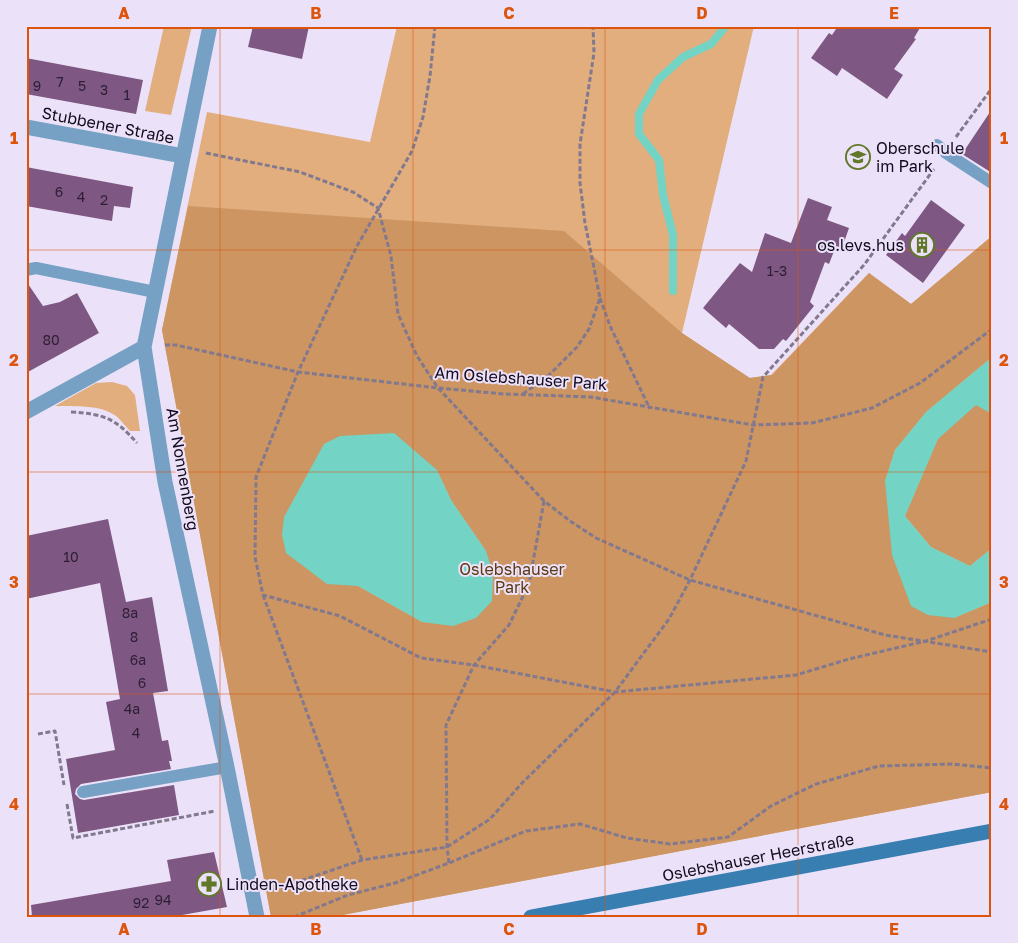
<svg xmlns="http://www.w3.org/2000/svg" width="1018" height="943" font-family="'Golos Text',sans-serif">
	<rect width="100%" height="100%" fill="#ebe2f9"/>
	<path fill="#e2ae7e" d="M 164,26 L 192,26 L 171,115 L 145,111 Z
		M 397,26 L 754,26 L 682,333 L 749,378 L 771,375 L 869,273 L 911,304 L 992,236 L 992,792 L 332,917 L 271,917 L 162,330 L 207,112 L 370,142 Z
		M 112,382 L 127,386 L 135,395 L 140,431 L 130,431 C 125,426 121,420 116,416 C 100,404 75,407 55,406 L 96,383 Z"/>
	<path fill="#cc9562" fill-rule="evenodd" d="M 188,206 L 564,231 L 682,333 L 750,378 L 772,375 L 869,273 L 911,304 L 992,236 L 992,357 L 926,412 L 895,450 L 885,481 L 954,618 L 992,602 L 992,792 L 332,917 L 271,917 L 162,330 ZM 437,470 L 451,500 L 486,551 L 422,622 L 358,586 Z
		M 976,404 L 992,414 L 992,548 L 970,566 L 931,547 L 905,516 L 938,438 Z"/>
	<path fill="#73d3c5" d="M 992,357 L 992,414 L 976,405 L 938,439 L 905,516 L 931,547 L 970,566 L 992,548 L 992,602 L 954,618 L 928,615 L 911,606 L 892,555 L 885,481 L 895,450 L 926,412 Z
		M 394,433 L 437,470 L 451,500 L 486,551 L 493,573 L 492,601 L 476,618 L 453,626 L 422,622 L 358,586 L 327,584 L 286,553 L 282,535 L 284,517 L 324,444 L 340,436 Z"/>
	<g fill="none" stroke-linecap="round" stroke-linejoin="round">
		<path stroke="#73d3c5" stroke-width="8" d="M 673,291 L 673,235 L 663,195 L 659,160 L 639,134 L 639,114 L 658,80 L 683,57 L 711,44 L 726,26"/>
	</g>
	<path fill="#7e5882" d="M 253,26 L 309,26 L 302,59 L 248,47 Z
		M 838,26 L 921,26 L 914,38 L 916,39 L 894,69 L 903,75 L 887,99 L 842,68 L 837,76 L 811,58 L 829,33 L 832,35 Z
		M 26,58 L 143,80 L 136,114 L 26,94 Z
		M 992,109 L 992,173 L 962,154 Z
		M 26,167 L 133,187 L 130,208 L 114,206 L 112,221 L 26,206 Z
		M 808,198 L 832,207 L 827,220 L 849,228 L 842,248 L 836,246 L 829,264 L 825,262 L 810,302 L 814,306 L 786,341 L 783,339 L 774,349 L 759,349 L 729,324 L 726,328 L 703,308 L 740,263 L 752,272 L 765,233 L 791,243 Z
		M 931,200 L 965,225 L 923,283 L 886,255 L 902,233 L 905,236 Z
		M 26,281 L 43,306 L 60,302 L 77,293 L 99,333 L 26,373 Z
		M 108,519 L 126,602 L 152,597 L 168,691 L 153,693 L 162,741 L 168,740 L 172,761 L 169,761 L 171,769 L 81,784 L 76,789 L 75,794 L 80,799 L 84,800 L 174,785 L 179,815 L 78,833 L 66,759 L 115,750 L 106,702 L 120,699 L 100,583 L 26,599 L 26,536 Z
		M 214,852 L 227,907 L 171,917 L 32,917 L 31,905 L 171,881 L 167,860 Z"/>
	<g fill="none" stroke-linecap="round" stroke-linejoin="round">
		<path stroke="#82798e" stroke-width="3" stroke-dasharray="5 2.5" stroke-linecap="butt" d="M 435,26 L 430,76 L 423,117 L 412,151 L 357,246 L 298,372 L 256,477 L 255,557 L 263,595 L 340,616 L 421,658 L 474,665 L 615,692 L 796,675 L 849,659 L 926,641 L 992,619
			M 956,137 L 992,88
			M 206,153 L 300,172 L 353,192 L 378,208 L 391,256 L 398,314 L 417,356 L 438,388 L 544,501 L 570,521 L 596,538 L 690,580 L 885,635 L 992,652
			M 600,298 L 610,326 L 650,409
			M 165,345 L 176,345 L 298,372 L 438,388 L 504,394 L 591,397 L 753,425 L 812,423 L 872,408 L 920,383 L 992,329
			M 523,394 L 548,376 L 577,347 L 589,329 L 600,298 L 585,223 L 580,183 L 580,144 L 594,53 L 593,26
			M 71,412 C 104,414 115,418 137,443
			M 263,595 L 362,860
			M 38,734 L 55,731 L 64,785
			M 67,804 L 73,838 L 215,811
			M 449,863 L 447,847 L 446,725 L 474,665 L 509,625 L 529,584 L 544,501
			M 273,890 L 362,860 L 447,847 L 490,819 L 523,782 L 615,692 L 669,619 L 690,580 L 746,461 L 763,377 L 864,265 L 934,169
			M 294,917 L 348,895 L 395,883 L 449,863 L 526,831 L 580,824 L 627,838 L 670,844 L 728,837 L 771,806 L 816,784 L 879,766 L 952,764 L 992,768"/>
		<path stroke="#76a1c4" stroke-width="12" d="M 937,145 L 946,153 L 992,183
			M 26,270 L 36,268 L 155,292
			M 83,792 L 227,767"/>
		<path stroke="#76a1c4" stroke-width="15" d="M 210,26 L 144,347 L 165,482 L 227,767 L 257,917
			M 26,127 L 183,156
			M 26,412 L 144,347"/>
		<path stroke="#397eb1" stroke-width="15" d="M 531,917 L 992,831"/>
	</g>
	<path fill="none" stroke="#dd550d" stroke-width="1" stroke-opacity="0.55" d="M 220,26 L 220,917M 413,26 L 413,917M 605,26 L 605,917M 798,26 L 798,917M 26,250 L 992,250M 26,472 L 992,472M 26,694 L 992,694"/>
	<defs>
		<symbol id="school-ring" viewBox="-11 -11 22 22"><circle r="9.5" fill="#ebe2f9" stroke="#617829" stroke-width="1.5"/><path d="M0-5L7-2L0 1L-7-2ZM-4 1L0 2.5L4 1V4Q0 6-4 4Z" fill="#617829"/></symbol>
		<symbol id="building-ring" viewBox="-11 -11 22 22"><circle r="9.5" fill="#ebe2f9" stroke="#617829" stroke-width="1.5"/><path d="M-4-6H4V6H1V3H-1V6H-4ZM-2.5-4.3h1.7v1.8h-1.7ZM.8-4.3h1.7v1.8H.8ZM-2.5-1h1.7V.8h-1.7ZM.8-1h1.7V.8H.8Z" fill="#617829"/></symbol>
		<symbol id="pharmacy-ring" viewBox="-11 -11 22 22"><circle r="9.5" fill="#ebe2f9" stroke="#617829" stroke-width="1.5"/><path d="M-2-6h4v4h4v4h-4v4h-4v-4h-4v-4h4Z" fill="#617829"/></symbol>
	</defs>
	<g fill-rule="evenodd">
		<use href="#school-ring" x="844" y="143" width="28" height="28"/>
		<use href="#building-ring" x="908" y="231" width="28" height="28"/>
		<use href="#pharmacy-ring" x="195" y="870" width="28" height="28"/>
	</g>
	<g text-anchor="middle" stroke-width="4" stroke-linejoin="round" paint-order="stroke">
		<g font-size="14" fill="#2e1e36">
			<text x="60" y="87">7</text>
			<text x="37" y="91">9</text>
			<text x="82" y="91">5</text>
			<text x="104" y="95">3</text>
			<text x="127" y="100">1</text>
			<text x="59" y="197">6</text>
			<text x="81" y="202">4</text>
			<text x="104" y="205">2</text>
			<text x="777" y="276">1-3</text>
			<text x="51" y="345">80</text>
			<text x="71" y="562">10</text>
			<text x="130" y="618">8a</text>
			<text x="134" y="642">8</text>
			<text x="138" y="665">6a</text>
			<text x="142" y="688">6</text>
			<text x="132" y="714">4a</text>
			<text x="136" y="738">4</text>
			<text x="163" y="905">94</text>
			<text x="141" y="908">92</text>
		</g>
		<g font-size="16" fill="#130a1d" stroke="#ebe2f9">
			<text transform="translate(108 125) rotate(11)" y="6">Stubbener Straße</text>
			<text transform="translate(521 378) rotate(4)" y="6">Am Oslebshauser Park</text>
			<text transform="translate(183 469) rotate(80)" y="6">Am Nonnenberg</text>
			<text transform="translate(758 857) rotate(-11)" y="6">Oslebshauser Heerstraße</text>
		</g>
		<g font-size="16" fill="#130a1d" stroke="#ebe2f9" text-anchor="start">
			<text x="876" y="154">Oberschule<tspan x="876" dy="18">im Park</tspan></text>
			<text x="904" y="251" text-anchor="end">os.levs.hus</text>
			<text x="226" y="890">Linden-Apotheke</text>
		</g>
		<g font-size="16" fill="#5e3912" stroke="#ebe2f9">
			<text x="512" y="575">Oslebshauser<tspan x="512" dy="18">Park</tspan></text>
		</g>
	</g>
	<rect width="1018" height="943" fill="none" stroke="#ebe2f9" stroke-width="55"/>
	<rect x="28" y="28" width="962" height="888" fill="none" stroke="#dd550d" stroke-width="2"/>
	<g font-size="16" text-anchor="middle" font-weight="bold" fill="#dd550d">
		<text x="124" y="19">A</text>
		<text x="316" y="19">B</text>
		<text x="509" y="19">C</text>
		<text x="702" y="19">D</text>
		<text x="894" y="19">E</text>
		<text x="14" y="144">1</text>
		<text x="1004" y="144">1</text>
		<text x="14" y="366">2</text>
		<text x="1004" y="366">2</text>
		<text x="14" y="588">3</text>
		<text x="1004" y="588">3</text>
		<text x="14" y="810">4</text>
		<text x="1004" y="810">4</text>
		<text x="124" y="935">A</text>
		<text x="316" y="935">B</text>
		<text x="509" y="935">C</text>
		<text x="702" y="935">D</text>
		<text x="894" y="935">E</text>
	</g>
</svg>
